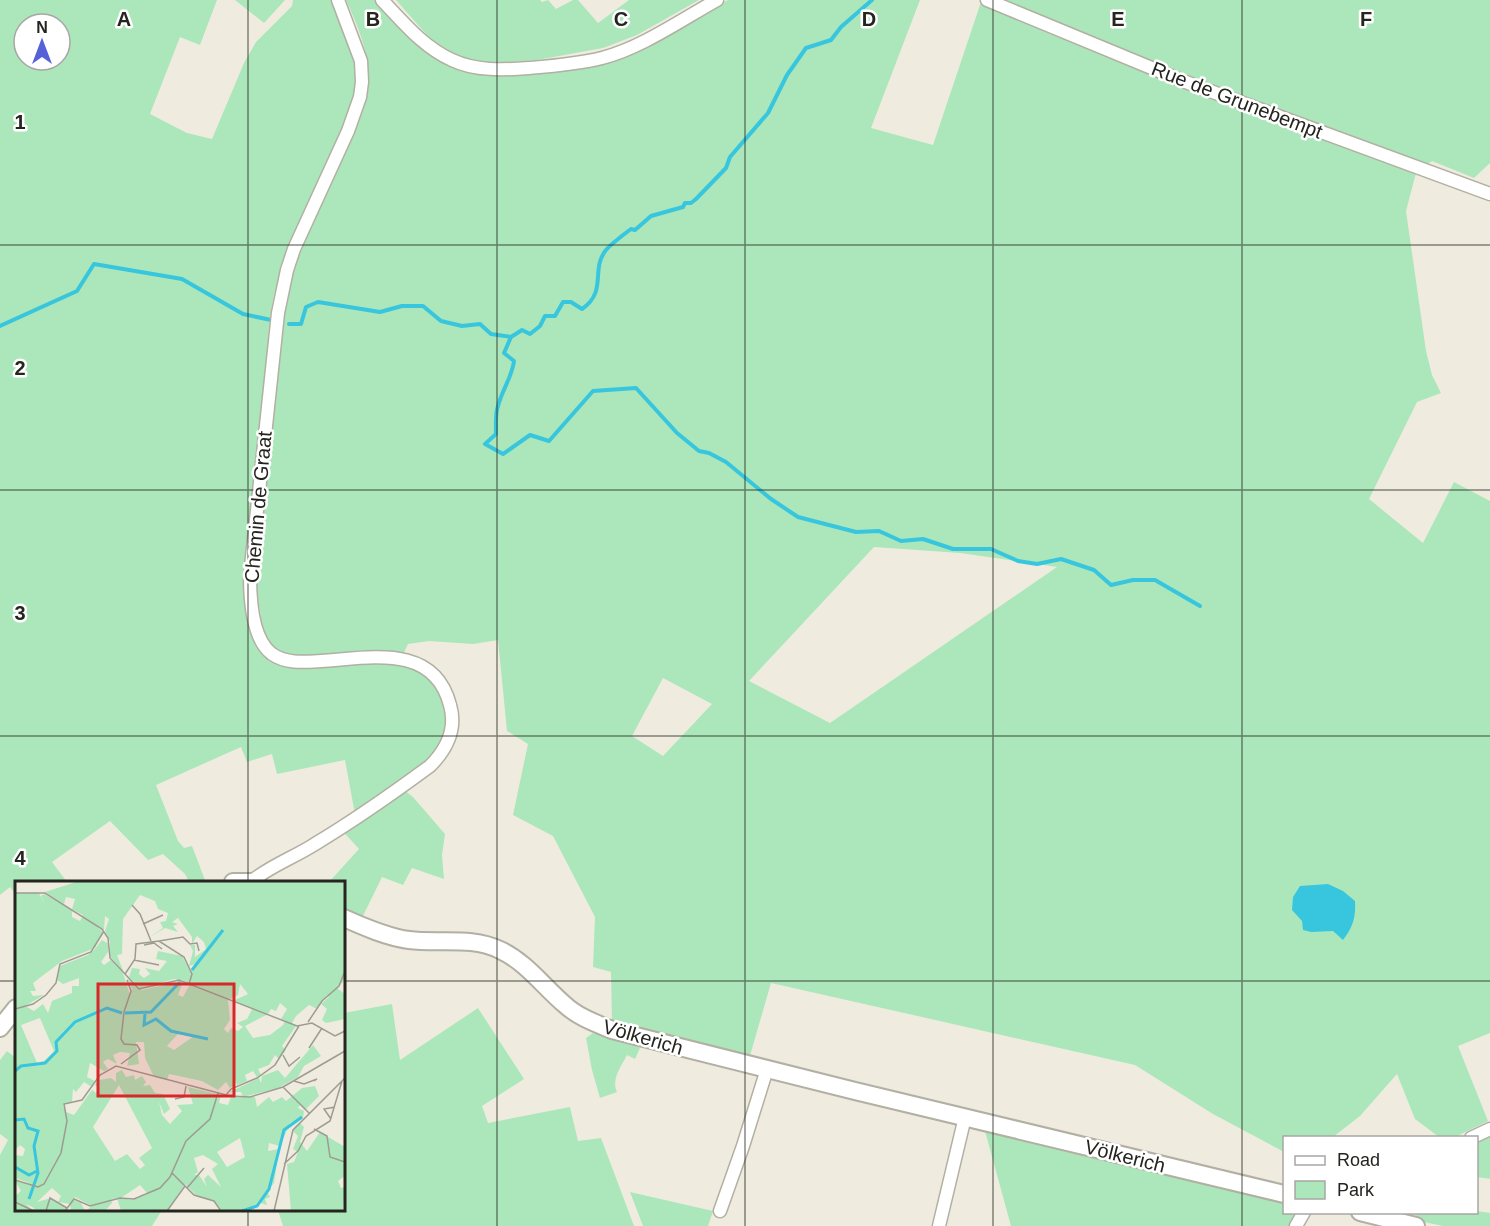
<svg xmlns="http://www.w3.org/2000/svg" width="1490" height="1226" font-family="Arial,sans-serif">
	<rect width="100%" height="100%" fill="#efecdf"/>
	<path fill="#abe7ba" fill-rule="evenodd" d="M 0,0 L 217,0 L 200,45 L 180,37 L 150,114 L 187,133 L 212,139 L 244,63 L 256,42 L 292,6 L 293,0 L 331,0 C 343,25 358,54 356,83 C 353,115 336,145 323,174 C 306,211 287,249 276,288 C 272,300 271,313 269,325 L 251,622 L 261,618 L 255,580 L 284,307 C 295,255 317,209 339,161 C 351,136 369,108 369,79 C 369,52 357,24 346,0 L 378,0 L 414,40 L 430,55 L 442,63 L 459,70 L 477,73 L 512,74 L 584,69 L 627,56 L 728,0 L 920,0 L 871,128 L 933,145 L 981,2 L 1052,35 L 999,0 L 1490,0 L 1490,163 L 1474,178 L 1432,161 L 1416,173 L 1406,211 L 1426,351 L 1432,375 L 1441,393 L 1417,402 L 1369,499 L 1423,543 L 1454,482 L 1490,501 L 1490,1033 L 1458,1046 L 1488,1121 L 1455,1137 L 1439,1137 L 1415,1119 L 1397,1074 L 1360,1116 L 1333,1137 L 1284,1138 L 1284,1152 L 1213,1114 L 1135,1065 L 771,983 L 749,1059 L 612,1024 L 611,972 L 593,967 L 595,917 L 553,836 L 513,815 L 528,744 L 507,731 L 498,640 L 473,644 L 429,641 L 408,644 L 398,665 C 428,670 449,693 445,724 C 444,730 443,738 440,743 C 430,761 413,772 396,784 L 413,797 L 445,834 L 442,855 L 444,879 L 412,868 L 403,885 L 382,877 L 359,924 L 344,918 L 344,882 L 329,882 L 359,849 L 338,826 L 355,814 L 345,760 L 277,774 L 272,754 L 247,762 L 241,747 L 156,785 L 178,841 L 184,848 L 192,846 L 205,880 L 189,882 L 185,874 L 163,854 L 148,860 L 110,821 L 52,862 L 67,882 L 16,882 L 16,895 L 10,887 L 0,895 ZM 24,24 L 60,24 L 60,60 L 24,60 ZM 874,547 L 960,553 L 1057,567 L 830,723 L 749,681 ZM 663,678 L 712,704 L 663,756 L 632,736 Z
		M 235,0 L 285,0 L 264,23 Z
		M 396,0 L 540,0 L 542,2 L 548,0 L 556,9 L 573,0 L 578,0 L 598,23 L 629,0 L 699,0 L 637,35 L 603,48 L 537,60 L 498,63 L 472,61 L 455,54 L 432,41 Z
		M 392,1004 L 400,1060 L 478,1008 L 524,1079 L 482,1106 L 488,1123 L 570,1107 L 578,1141 L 601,1138 L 634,1226 L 283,1226 L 278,1210 L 344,1210 L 344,1013 Z
		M 593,1033 L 634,1044 L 640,1048 L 635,1059 L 627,1055 C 621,1067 611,1079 617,1092 L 600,1098 L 592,1070 L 586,1038 Z
		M 7,1051 L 16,1058 L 16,1210 L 162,1210 L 152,1226 L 0,1226 L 0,1155 L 8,1140 L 0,1134 L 0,1060 Z
		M 985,1131 L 1284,1202 L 1284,1212 L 1298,1213 L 1292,1226 L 1011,1226 Z
		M 1490,1135 L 1490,1179 L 1477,1177 L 1476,1141 Z
		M 630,1192 L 713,1211 L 708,1226 L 643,1226 Z
		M 1477,1211 L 1490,1213 L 1490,1226 L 1443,1226 L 1419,1221 L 1415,1213 L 1476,1212 Z"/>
	<path fill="#38c6de" d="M 1328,884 L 1343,891 L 1355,901 C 1356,917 1353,927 1343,940 L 1333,931 L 1311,932 L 1303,930 L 1302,921 L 1292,910 L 1293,897 L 1300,886 Z"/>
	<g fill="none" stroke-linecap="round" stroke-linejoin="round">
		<path stroke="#38c6de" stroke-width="4" d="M 289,324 L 301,324 L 306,307 L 318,302 L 380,312 L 402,306 L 423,306 L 441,321 L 462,326 L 480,324 L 491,334 L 511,337 L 522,330 L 530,334 L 540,326 L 545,316 L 555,316 L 563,302 L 571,302 L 582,309 C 608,291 590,270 606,250 C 612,243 623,235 631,229 L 635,230 L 651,216 L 683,207 L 685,203 L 691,203 L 696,199 L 726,168 L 730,157 L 768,113 L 787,75 L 806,48 L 831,40 L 841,27 L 872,0
			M 0,326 L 77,291 L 94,264 L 182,279 L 243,314 L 271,320
			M 511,337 L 504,353 L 514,361 C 512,377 502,390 498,406 C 495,414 496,425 496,434 L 485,444 L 503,454 L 530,435 L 549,441 L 593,391 L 636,388 L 677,433 L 699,451 L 709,453 L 726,462 L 771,499 L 798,517 L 856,532 L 879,531 L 901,541 L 923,539 L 953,549 L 991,549 L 1018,561 L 1037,564 L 1061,559 L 1094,570 L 1111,585 L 1133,580 L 1155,580 L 1200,606"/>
		<defs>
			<path id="minor" d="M 382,0 C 403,22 423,47 452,60 C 475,71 503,70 529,68 C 553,66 578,64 602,58 C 641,48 681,20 717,0
				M 987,0 L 1183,81 L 1490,194
				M 252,881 C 270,866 295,857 315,844 C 355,820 392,794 430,766 C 447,749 457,729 450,705 C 434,643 370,658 321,661 C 305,662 286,664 272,654 C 252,639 250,599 250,576 L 278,313 L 287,270 L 294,249 L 348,131 L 360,97 L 362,82 L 361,61 L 338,0
				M 1471,1138 L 1490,1129
				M 720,1211 L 743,1146 L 767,1069
				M 939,1226 L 965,1117
				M 1296,1226 L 1304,1212"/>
			<path id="major" d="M 233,882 L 257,882
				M 344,918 C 364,927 387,937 409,940 C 440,944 471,936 500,950 C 526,962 543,986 564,1004 C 578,1017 595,1023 612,1030 L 855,1091 L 1284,1194
				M 0,1028 L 16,1008
				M 1360,1212 L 1416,1226"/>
		</defs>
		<use href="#minor" stroke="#b2afa3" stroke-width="15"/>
		<use href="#major" stroke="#b2afa3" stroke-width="20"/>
		<use href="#minor" stroke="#fff" stroke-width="12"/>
		<use href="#major" stroke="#fff" stroke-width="16"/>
	</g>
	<path fill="none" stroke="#25241f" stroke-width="1.5" stroke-opacity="0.55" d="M 248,0 L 248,882M 497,0 L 497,1226M 745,0 L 745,1226M 993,0 L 993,1226M 1242,0 L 1242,1226M 0,245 L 1490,245M 0,490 L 1490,490M 0,736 L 1490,736M 0,981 L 16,981M 344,981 L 1490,981M 248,1210 L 248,1226"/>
	<g text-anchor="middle" stroke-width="5" stroke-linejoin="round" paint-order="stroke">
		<g font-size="20" fill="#25241f" stroke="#fff">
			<text transform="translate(1237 100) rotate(21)" y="7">Rue de Grunebempt</text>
			<text transform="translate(258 507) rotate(-85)" y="7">Chemin de Graat</text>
			<text transform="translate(643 1037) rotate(16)" y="7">Völkerich</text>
			<text transform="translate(1125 1156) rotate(14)" y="7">Völkerich</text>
		</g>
	</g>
	<g transform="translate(15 881)">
		<rect width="330" height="330" fill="#efecdf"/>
		<path d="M 64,0 L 330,0 L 330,99 L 322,107 L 330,113 L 330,138 L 311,142 L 307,139 L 312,128 L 306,123 L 314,116 L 312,114 L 302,128 L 294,124 L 281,135 L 277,142 L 281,145 L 267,165 L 271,169 L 264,178 L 260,174 L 254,184 L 243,188 L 246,194 L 242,196 L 238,190 L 230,194 L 232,200 L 222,204 L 219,197 L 219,205 L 215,207 L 211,201 L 203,209 L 187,200 L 154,193 L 152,199 L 139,196 L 130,177 L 129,161 L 121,161 L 124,183 L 112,185 L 115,172 L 105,171 L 98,174 L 102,183 L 93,178 L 88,181 L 93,188 L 89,190 L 75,182 L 72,196 L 80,200 L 77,206 L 69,201 L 61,211 L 58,208 L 57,221 L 48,224 L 51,231 L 59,234 L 77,209 L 81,212 L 84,207 L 80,204 L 84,199 L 96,197 L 101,201 L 101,192 L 107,189 L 111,196 L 119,194 L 120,199 L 127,195 L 131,201 L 128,205 L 135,204 L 140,212 L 148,213 L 155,228 L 149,233 L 144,221 L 147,234 L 155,243 L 167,230 L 162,224 L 178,223 L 173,206 L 202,213 L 201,219 L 206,214 L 204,222 L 213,224 L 216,216 L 240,216 L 242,226 L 254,216 L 258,221 L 267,216 L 271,220 L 287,207 L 300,205 L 304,215 L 290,229 L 285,224 L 283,227 L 289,230 L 288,237 L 275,242 L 265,265 L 254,262 L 253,270 L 264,268 L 259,302 L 252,311 L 255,316 L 250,318 L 252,324 L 246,322 L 235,330 L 207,330 L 199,319 L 183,316 L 170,303 L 152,330 L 106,330 L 102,317 L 96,318 L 97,322 L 90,330 L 71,330 L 77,325 L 60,316 L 58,319 L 66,322 L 70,330 L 56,330 L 55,323 L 43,321 L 46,315 L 37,307 L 22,321 L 36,317 L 55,330 L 19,330 L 19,327 L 11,323 L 18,330 L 0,330 L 0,315 L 6,310 L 0,300 L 17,303 L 0,297 L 0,274 L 8,275 L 10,268 L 5,264 L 0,269 L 0,12 L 24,12 L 30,24 L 26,15 L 29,13 L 57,29 L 57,36 L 65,40 L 68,34 L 57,28 L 60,18 L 51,16 L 49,23 L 30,11 ZM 125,14 L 140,20 L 143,28 L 153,32 L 151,40 L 145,41 L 148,47 L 135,56 L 150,47 L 163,51 L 158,45 L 163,43 L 157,41 L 163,37 L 177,56 L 177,63 L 182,55 L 189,61 L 191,68 L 180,76 L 180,64 L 175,64 L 178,70 L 174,85 L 181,83 L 175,90 L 167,75 L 143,70 L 141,78 L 152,80 L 144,90 L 130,87 L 135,93 L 129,97 L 124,93 L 125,88 L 117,87 L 114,96 L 126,108 L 159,98 L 167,99 L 175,103 L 168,116 L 163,114 L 168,101 L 165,100 L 127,109 L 112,97 L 117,108 L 115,114 L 108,92 L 96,79 L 89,84 L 86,81 L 93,71 L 94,63 L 87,59 L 79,69 L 73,74 L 45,85 L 42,99 L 48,103 L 64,97 L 64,105 L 57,105 L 57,112 L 37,120 L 33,132 L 28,123 L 19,130 L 10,125 L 29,114 L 18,115 L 15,110 L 21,110 L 18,102 L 47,80 L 80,67 L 88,51 L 78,42 L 89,49 L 90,35 L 94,38 L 90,50 L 95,61 L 95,75 L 109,92 L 102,74 L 107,73 L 108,38 ZM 225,103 L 233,113 L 218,120 L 237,128 L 232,138 L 222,142 L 228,146 L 223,150 L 216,147 L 213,152 L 209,148 L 215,139 L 213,119 L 223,114 ZM 265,122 L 272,128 L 266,138 L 270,140 L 268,144 L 255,154 L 238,157 L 230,145 L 253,133 L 256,128 L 261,130 ZM 25,137 L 39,170 L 29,180 L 22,182 L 6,144 ZM 163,153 L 179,155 L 159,169 L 152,165 ZM 104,204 L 137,267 L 124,277 L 130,284 L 125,288 L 112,273 L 100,280 L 78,246 ZM 225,257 L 230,276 L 212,286 L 202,271 ZM 188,274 L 203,283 L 197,288 L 206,306 L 193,294 L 189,298 L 192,306 L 184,294 L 179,294 L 183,291 L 179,277 ZM 125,304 L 133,313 L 117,319 L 106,317 ZM 298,164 L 306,175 L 289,185 L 283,196 L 263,207 L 228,216 L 226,211 L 215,211 L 244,197 L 246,202 L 247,195 L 263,189 L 270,197 ZM 285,242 L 289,246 L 285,261 L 292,270 L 305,251 L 330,266 L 330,295 L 323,300 L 326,307 L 330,306 L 328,330 L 276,330 L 272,283 L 279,281 L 283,271 L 278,268 L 283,255 L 278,250 Z" fill="#abe7ba" fill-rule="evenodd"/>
		<path fill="none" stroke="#38c6de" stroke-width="3" d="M 177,89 L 208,49M 110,132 L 136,131 L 165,101M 130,133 L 129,144 L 141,138 L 156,150 L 193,158M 0,190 L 6,185 L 30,182 L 42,170 L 41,161 L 60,141 L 92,127 L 107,132M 0,239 L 9,238 L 13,247 L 23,250 L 19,265 L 23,292 L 14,318M 0,286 L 14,294 L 22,290M 227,330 L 242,325 L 254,308 L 269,249 L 287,236"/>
		<path fill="none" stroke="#9e9c92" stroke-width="1.5" d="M 0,12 L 30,12 L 87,48 L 93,57 L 95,77 L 124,108 L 164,99 L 282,145 L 297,142 L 320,155 L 330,150M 117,24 L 125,33 L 136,60M 128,43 L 148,34M 144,60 L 168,56 L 175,63 L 182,62 L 184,70M 129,64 L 139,62 L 147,68M 119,79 L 144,84M 110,93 L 120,78 L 121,63 L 144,60 L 169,76 L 177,93 L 174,103M 0,128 L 18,123 L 31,114 L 41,102 L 45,83 L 76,71 L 89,50M 293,141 L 307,120 L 324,105 L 330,90M 294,167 L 307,147M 268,174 L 274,185 L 285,176M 106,183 L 125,169 L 122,164 L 109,163 L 106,158 L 109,131 L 116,110 L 112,99M 279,200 L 289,203 L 302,198 L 299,200M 268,206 L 294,232M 211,214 L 216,208 L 242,197 L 260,184 L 284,145M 160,218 L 169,216 L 171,205M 316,238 L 309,228 L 320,226M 299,248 L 312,255 L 315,276 L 330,281M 269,283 L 283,270 L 291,255 L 315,240 L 327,200M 157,292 L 179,314 L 199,320 L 206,330M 0,299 L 23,306 L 29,303 L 46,272 L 52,240 L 49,223 L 67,219 L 85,194 L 101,185 L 215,215 L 235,216 L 268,206 L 330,170M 172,307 L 189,287M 0,321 L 19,330M 31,330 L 35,317 L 52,327M 50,330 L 59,318 L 75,325 L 105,317 L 119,318 L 145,307 L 155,296 L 171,260 L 195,238 L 203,212M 152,330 L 170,305M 259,330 L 278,249 L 330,197"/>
		<path fill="#d62828" fill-opacity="0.15" stroke="#d62828" stroke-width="3" d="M 83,103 L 219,103 L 219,215 L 83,215 Z"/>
		<rect width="330" height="330" fill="none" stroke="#25241f" stroke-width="3"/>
	</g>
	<g font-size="20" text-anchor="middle" font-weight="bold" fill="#25241f" stroke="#fff" stroke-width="5" stroke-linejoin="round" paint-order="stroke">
		<text x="124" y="26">A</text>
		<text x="373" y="26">B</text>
		<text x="621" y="26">C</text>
		<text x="869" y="26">D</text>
		<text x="1118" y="26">E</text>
		<text x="1366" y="26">F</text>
		<text x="20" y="129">1</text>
		<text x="20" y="375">2</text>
		<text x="20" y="620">3</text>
		<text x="20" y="865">4</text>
	</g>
	<rect x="1283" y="1136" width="195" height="78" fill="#ffffff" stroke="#a8a7a5" stroke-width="1.5"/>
	<rect x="1295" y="1156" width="30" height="9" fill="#ffffff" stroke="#a8a7a5" stroke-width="1.5"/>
	<text x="1337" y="1166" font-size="18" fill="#25241f">Road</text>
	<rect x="1295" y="1181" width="30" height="18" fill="#abe7ba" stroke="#a8a7a5" stroke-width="1.5"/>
	<text x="1337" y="1196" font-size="18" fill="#25241f">Park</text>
	<g transform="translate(42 42)"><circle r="28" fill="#ffffff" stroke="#a8a7a5" stroke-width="1.5"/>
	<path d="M0-4.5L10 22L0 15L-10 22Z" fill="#5660d7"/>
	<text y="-9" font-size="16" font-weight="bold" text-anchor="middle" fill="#25241f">N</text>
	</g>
</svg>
